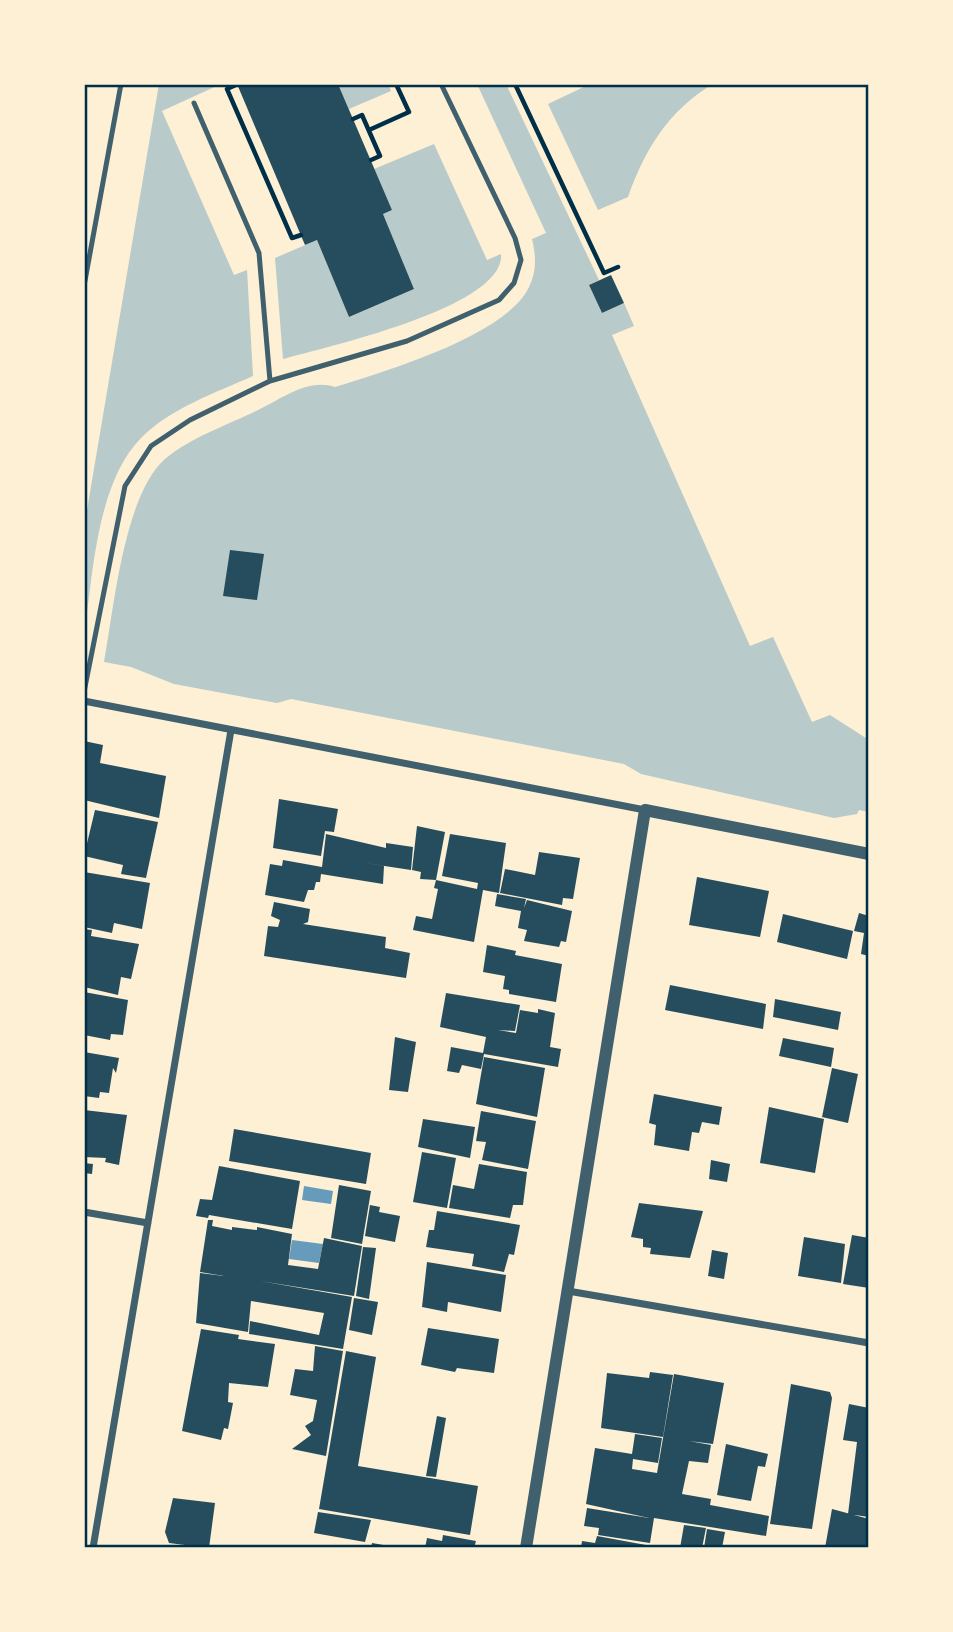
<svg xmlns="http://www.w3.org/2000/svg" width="953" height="1632" font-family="'Space Grotesk',sans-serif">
	<rect width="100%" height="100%" fill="#fdf0d5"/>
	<path fill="#b9caca" d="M 159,84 L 221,84 L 162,111 L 234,275 L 247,270 L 253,376 C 215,393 171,408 141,438 C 96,484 93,576 84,636 L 84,528 Z
		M 338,84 L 388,84 L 391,91 L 349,109 Z
		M 477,84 L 506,84 L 599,280 L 589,285 L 602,313 L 624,303 L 634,326 L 612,335 L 750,646 L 773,637 L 812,722 L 830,715 L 869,740 L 869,812 L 859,810 L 857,814 L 834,818 L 641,774 L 624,764 L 291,699 L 277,703 L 174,684 L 131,667 L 104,662 C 114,608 124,495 165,459 C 191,437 230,424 260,409 C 283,398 308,378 335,387 C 385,371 506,336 529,287 C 537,271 536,256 532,239 L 546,233 Z
		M 590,84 L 713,84 C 669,110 645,149 628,197 L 598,210 L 548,104 Z
		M 434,144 L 487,260 L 501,254 C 506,307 325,347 283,359 L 275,258 L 317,240 L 349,317 L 414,289 L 383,214 L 392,210 L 374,169 Z"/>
	<path fill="#669bbc" d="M 304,1186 L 333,1191 L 331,1204 L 302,1200 Z
		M 292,1240 L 323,1244 L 319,1263 L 289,1259 Z"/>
	<path fill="#264d5e" d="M 237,84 L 338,84 L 392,210 L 383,214 L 414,289 L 349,317 L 317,240 L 305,245 Z
		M 611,275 L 624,303 L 602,313 L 589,285 Z
		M 230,550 L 264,554 L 257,600 L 223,596 Z
		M 84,741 L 103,745 L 100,763 L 166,776 L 159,818 L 84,800 Z
		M 279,799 L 338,809 L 334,832 L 325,831 L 321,856 L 273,848 Z
		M 95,810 L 158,822 L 146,878 L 121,874 L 123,865 L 84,856 Z
		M 417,826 L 445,832 L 436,880 L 420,879 L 421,872 L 412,870 Z
		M 326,834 L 386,848 L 386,843 L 413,847 L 411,870 L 358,862 L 384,866 L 383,884 L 321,874 L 320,882 L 316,882 L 314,890 L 308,890 L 304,902 L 265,895 L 270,864 L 282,866 L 283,860 L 322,867 Z
		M 450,834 L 506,843 L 499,893 L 483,890 L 474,942 L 413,930 L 416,916 L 432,919 L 438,889 L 434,888 L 436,880 L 477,889 L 478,883 L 442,876 Z
		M 539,852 L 580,858 L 573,899 L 563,898 L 562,905 L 500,893 L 505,869 L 535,875 Z
		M 84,872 L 150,883 L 142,929 L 114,923 L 112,933 L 84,927 Z
		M 697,877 L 769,891 L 760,937 L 689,925 Z
		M 497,894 L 526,899 L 524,908 L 527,900 L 572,911 L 566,942 L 561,941 L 559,947 L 524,941 L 527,930 L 518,928 L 521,911 L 495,906 Z
		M 274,902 L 310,909 L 308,922 L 303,924 L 386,937 L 385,948 L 410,953 L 406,978 L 264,956 L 268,926 L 278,927 L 280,920 L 271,916 Z
		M 859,913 L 869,916 L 869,956 L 861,954 L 864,933 L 854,931 Z
		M 783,914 L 853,931 L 847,959 L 777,942 Z
		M 84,929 L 92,930 L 91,936 L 139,944 L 131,979 L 121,977 L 118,995 L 84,987 Z
		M 487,945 L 516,951 L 515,955 L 562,964 L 556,1002 L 509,994 L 509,990 L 503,989 L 505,976 L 483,972 Z
		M 670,985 L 766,1004 L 763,1029 L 665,1010 Z
		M 84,992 L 128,1000 L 123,1035 L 111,1034 L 110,1040 L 84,1035 Z
		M 446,993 L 520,1005 L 515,1031 L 498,1030 L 516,1033 L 520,1010 L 538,1013 L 538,1009 L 555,1013 L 550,1047 L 561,1049 L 558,1067 L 484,1054 L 481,1069 L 462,1065 L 459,1073 L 447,1071 L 451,1047 L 483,1053 L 486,1037 L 440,1027 Z
		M 775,999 L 841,1012 L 838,1030 L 773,1017 Z
		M 395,1037 L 416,1042 L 408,1092 L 389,1090 Z
		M 783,1038 L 834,1048 L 831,1067 L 779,1056 Z
		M 84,1052 L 119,1058 L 116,1073 L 113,1068 L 109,1093 L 100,1092 L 99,1098 L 84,1096 Z
		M 484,1057 L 545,1068 L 537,1117 L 476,1104 Z
		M 832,1068 L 858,1074 L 848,1123 L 822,1117 Z
		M 654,1094 L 722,1107 L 719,1125 L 702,1122 L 699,1133 L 692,1132 L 689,1151 L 654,1145 L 656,1125 L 649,1123 Z
		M 769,1107 L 824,1119 L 815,1173 L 760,1163 Z
		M 84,1110 L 127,1115 L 119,1165 L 105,1162 L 106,1158 L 84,1157 Z
		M 481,1111 L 536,1121 L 528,1169 L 482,1160 L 486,1142 L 476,1141 Z
		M 423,1119 L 475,1127 L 470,1158 L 418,1147 Z
		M 234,1129 L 371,1153 L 366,1184 L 229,1161 Z
		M 422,1152 L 456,1158 L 447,1208 L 413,1202 Z
		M 711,1160 L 730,1164 L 727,1182 L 709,1179 Z
		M 84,1163 L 93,1164 L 92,1174 L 84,1173 Z
		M 479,1164 L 527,1172 L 523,1205 L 513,1205 L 510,1218 L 449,1208 L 453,1185 L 474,1189 Z
		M 219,1166 L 300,1181 L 292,1229 L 209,1215 L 208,1218 L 196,1216 L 200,1199 L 212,1200 Z
		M 339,1185 L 371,1191 L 362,1244 L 331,1238 Z
		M 639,1203 L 703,1211 L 690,1258 L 650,1254 L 651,1248 L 643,1247 L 643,1239 L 631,1237 Z
		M 370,1205 L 380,1207 L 379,1212 L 400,1216 L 395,1242 L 365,1236 Z
		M 437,1211 L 520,1225 L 514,1255 L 509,1254 L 504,1272 L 472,1266 L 474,1254 L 426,1247 L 429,1230 L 434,1230 Z
		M 208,1220 L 213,1220 L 212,1226 L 232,1230 L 232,1227 L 257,1230 L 257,1227 L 292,1234 L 288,1265 L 318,1269 L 324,1238 L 362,1246 L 354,1296 L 260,1281 L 352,1297 L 343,1349 L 249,1334 L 250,1321 L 319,1335 L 324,1313 L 251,1301 L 248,1332 L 196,1323 L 200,1273 L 224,1276 L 200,1272 Z
		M 852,1235 L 869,1238 L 869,1288 L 843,1284 Z
		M 804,1237 L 845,1244 L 841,1283 L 798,1276 Z
		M 363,1247 L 376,1248 L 369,1299 L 356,1296 Z
		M 712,1250 L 728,1253 L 724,1279 L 708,1276 Z
		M 427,1262 L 506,1275 L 501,1312 L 448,1302 L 447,1312 L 422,1307 Z
		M 354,1298 L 378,1302 L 372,1335 L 349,1330 Z
		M 428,1328 L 499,1339 L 494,1373 L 457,1368 L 455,1372 L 421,1365 Z
		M 201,1329 L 239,1335 L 238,1339 L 275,1344 L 268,1387 L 229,1383 L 228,1402 L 233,1403 L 228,1429 L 224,1428 L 221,1440 L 182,1431 Z
		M 315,1346 L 343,1351 L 326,1456 L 292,1449 L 311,1435 L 305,1426 L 313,1421 L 317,1400 L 290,1395 L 295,1369 L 313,1371 Z
		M 346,1351 L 376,1357 L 358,1466 L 478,1486 L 470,1535 L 319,1509 Z
		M 650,1372 L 673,1375 L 663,1437 L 601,1428 L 607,1373 L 649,1378 Z
		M 674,1374 L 724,1383 L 713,1444 L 689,1441 L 711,1445 L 708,1463 L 689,1461 L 682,1494 L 711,1499 L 710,1505 L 769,1516 L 766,1536 L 654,1518 L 650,1543 L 598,1535 L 599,1528 L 584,1526 L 587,1508 L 649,1518 L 586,1504 L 595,1448 L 632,1454 L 635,1434 L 662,1438 L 658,1463 L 633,1459 L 632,1469 L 657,1473 Z
		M 791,1384 L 830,1392 L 832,1398 L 812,1529 L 770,1524 Z
		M 849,1404 L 869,1408 L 869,1517 L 848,1514 L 857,1442 L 843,1440 Z
		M 437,1416 L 446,1418 L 436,1477 L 426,1476 Z
		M 726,1444 L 768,1454 L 765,1467 L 758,1466 L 751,1501 L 717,1495 Z
		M 173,1498 L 215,1503 L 209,1548 L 169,1543 L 165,1532 Z
		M 832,1509 L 869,1519 L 869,1548 L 825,1548 Z
		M 318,1512 L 371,1520 L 365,1542 L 314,1533 Z
		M 684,1525 L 706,1528 L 702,1548 L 680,1548 Z
		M 707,1529 L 725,1532 L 722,1548 L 704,1548 Z
		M 443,1535 L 476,1541 L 474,1548 L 425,1548 L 427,1538 L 442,1541 Z
		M 597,1536 L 657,1547 L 657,1548 L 581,1548 L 582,1541 L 595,1543 Z
		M 372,1543 L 395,1547 L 395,1548 L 371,1548 Z"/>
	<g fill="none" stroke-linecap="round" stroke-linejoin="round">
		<path stroke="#003049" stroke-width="4.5" d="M 238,84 L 227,89 L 292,238 L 301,235
			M 515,84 L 604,273 L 618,267
			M 353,119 L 362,115 L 380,156 L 371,160
			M 369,130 L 409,112 L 396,84"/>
		<path stroke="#3f606c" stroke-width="5" d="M 194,103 L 259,253 L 270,381
			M 84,286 L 121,84
			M 84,692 L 125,486 L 151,446 L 190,420 L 270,381 L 407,341 L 499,300 L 514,283 L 521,260 L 515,238 L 441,84"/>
		<path stroke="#3f606c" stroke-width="7" d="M 84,701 L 645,810
			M 84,1212 L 148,1223
			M 568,1291 L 869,1343
			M 93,1548 L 231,730"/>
		<path stroke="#3f606c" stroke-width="12" d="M 526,1548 L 645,810 L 869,854"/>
	</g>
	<rect width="953" height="1632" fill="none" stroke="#fdf0d5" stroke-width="172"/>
	<rect x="86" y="86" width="781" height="1460" fill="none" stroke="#003049" stroke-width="2.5"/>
</svg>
